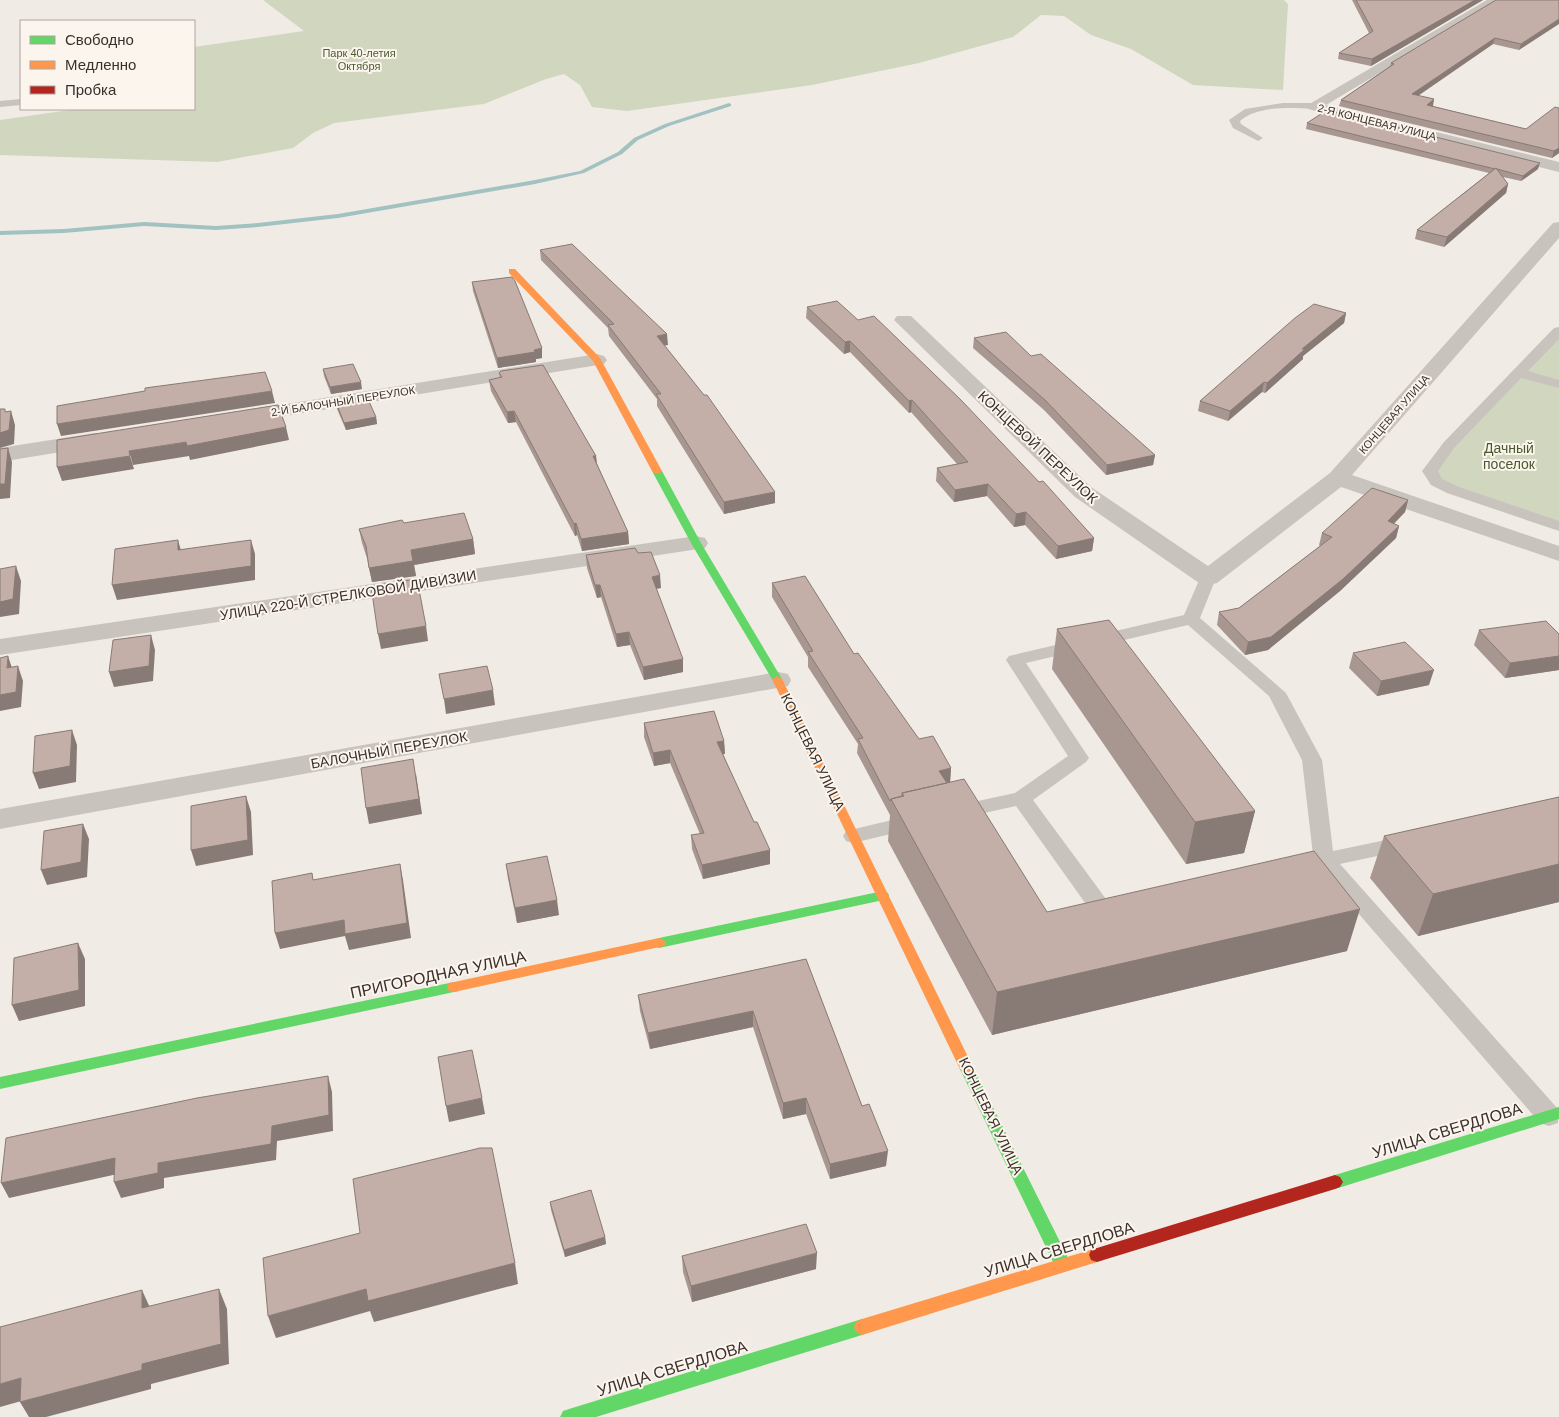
<svg xmlns="http://www.w3.org/2000/svg" width="1559" height="1417" font-family="Helvetica,sans-serif">
	<rect width="100%" height="100%" fill="#f0ebe5"/>
	<path fill="#d1d6bf" d="M 263,0 L 1284,0 L 1288,4 L 1283,90 L 1193,85 L 1131,49 L 1091,35 L 1064,16 L 1041,15 L 1013,37 L 919,63 L 812,85 L 627,111 L 592,107 L 580,85 L 564,74 L 546,79 L 484,104 L 334,123 L 313,133 L 293,148 L 217,162 L 0,155 L 0,120 L 77,109 L 194,109 L 194,47 L 304,31 Z
		M 1559,331 L 1559,526 L 1453,490 L 1430,471 Z"/>
	<g fill="none" stroke-linecap="round" stroke-linejoin="round">
		<path fill="#a1c2c1" fill-rule="evenodd" d="M 729,103 L 731,104 L 731,106 L 669,126 L 638,140 L 622,154 L 584,173 L 535,184 L 338,218 L 258,227 L 216,230 L 144,226 L 64,233 L 0,235 L 0,231 L 64,229 L 144,222 L 216,226 L 258,223 L 338,214 L 535,180 L 580,171 L 618,152 L 634,138 L 665,124 Z"/>
		<path fill="#c9c3be" fill-rule="evenodd" d="M 21,99 L 21,105 L 0,107 L 0,101 Z
			M 1283,103 L 1313,103 L 1318,106 L 1313,109 C 1290,108 1258,105 1240,121 L 1241,124 L 1263,138 L 1258,141 L 1233,128 L 1229,120 L 1245,109 Z
			M 1559,327 L 1559,339 L 1528,371 L 1559,380 L 1559,388 L 1521,378 L 1454,448 L 1438,471 L 1442,479 L 1459,487 L 1559,521 L 1559,531 L 1447,493 L 1431,485 L 1422,471 L 1444,442 L 1554,328 Z
			M 1208,573 L 1214,574 L 1216,578 L 1200,618 L 1286,693 L 1322,760 L 1333,851 L 1405,836 L 1412,838 L 1415,843 L 1412,848 L 1405,850 L 1340,864 L 1558,1109 L 1558,1123 L 1549,1126 L 1540,1123 L 1319,868 L 1307,867 L 1304,862 L 1307,857 L 1313,855 L 1302,760 L 1269,696 L 1188,625 L 1026,663 L 1089,758 L 1086,762 L 1033,800 L 1106,899 L 1116,896 L 1124,899 L 1127,904 L 1124,909 L 1101,916 L 1093,914 L 1016,806 L 957,819 L 950,817 L 947,812 L 950,807 L 1015,793 L 1068,756 L 1006,660 L 1009,656 L 1184,615 L 1200,578 L 1202,574 Z
			M 913,815 L 920,817 L 923,822 L 920,827 L 853,843 L 846,841 L 843,836 L 846,831 Z"/>
		<path fill="#c9c3be" fill-rule="evenodd" d="M 1487,0 L 1502,0 L 1326,105 L 1559,162 L 1559,172 L 1308,109 L 1306,106 Z
			M 1559,222 L 1559,238 L 1352,475 L 1559,546 L 1559,561 L 1341,487 L 1217,583 L 1208,585 L 1199,583 L 1075,497 L 894,320 L 897,316 L 911,316 L 1091,487 L 1208,566 L 1330,473 L 1553,223 Z
			M 597,354 L 604,356 L 607,360 L 604,364 L 243,423 L 235,422 L 232,417 L 235,412 L 243,411 Z
			M 95,433 L 103,435 L 106,440 L 103,445 L 0,462 L 0,448 Z
			M 696,536 L 705,538 L 708,543 L 705,548 L 0,655 L 0,639 Z
			M 778,672 L 788,674 L 791,680 L 788,686 L 0,829 L 0,809 Z"/>
		<path fill="#63d668" fill-rule="evenodd" d="M 657,468 L 662,471 L 701,543 L 782,679 L 781,681 L 777,682 L 772,679 L 691,543 L 652,471 Z
			M 883,891 L 888,893 L 889,896 L 888,899 L 659,948 L 654,946 L 652,943 L 654,940 L 659,938 Z
			M 454,982 L 459,983 L 461,987 L 459,991 L 454,992 L 0,1089 L 0,1077 Z
			M 966,1061 L 971,1063 L 973,1067 L 1069,1260 L 1071,1265 L 1069,1270 L 1063,1272 L 1057,1270 L 959,1067 L 961,1063 Z
			M 1559,1107 L 1559,1119 L 1335,1189 L 1330,1187 L 1327,1182 L 1330,1177 L 1335,1175 Z
			M 862,1319 L 868,1322 L 870,1327 L 868,1332 L 862,1335 L 596,1417 L 560,1417 L 563,1411 L 569,1409 Z"/>
		<path fill="#ff974d" fill-rule="evenodd" d="M 509,269 L 515,269 L 600,358 L 662,471 L 660,473 L 654,473 L 652,471 L 593,361 L 509,273 Z
			M 777,676 L 782,679 L 973,1067 L 971,1071 L 966,1073 L 961,1071 L 959,1067 L 772,679 Z
			M 659,938 L 664,940 L 666,943 L 664,946 L 454,992 L 449,991 L 447,987 L 449,983 L 454,982 Z
			M 1097,1248 L 1103,1250 L 1105,1255 L 1103,1260 L 1097,1262 L 862,1335 L 856,1332 L 854,1327 L 856,1322 L 862,1319 Z"/>
		<path fill="#b3261e" fill-rule="evenodd" d="M 1335,1175 L 1340,1177 L 1343,1182 L 1340,1187 L 1335,1189 L 1097,1262 L 1091,1260 L 1089,1255 L 1091,1250 L 1097,1248 Z"/>
	</g>
	<path fill="#a89690" d="M 1352,0 L 1483,0 L 1371,66 L 1338,59 L 1339,53 L 1369,33 Z
		M 1559,0 L 1519,50 L 1493,44 L 1418,96 L 1434,99 L 1432,106 L 1526,129 L 1559,108 L 1559,153 L 1552,158 L 1339,106 L 1341,100 L 1390,66 L 1391,63 Z
		M 1307,123 L 1538,169 L 1521,181 L 1503,177 L 1508,184 L 1506,193 L 1444,247 L 1415,239 L 1417,230 L 1489,173 L 1306,129 Z
		M 540,250 L 668,345 L 664,345 L 775,503 L 724,514 L 657,406 L 657,399 L 609,336 L 608,328 L 541,260 Z
		M 472,282 L 542,358 L 536,359 L 536,362 L 498,368 L 473,291 Z
		M 807,307 L 1039,482 L 1094,538 L 1092,551 L 1056,559 L 1025,525 L 1014,527 L 987,496 L 954,502 L 936,481 L 937,468 L 957,464 L 911,412 L 909,413 L 850,352 L 844,354 L 806,318 Z
		M 1346,313 L 1344,323 L 1303,356 L 1303,359 L 1265,393 L 1262,392 L 1228,421 L 1198,411 L 1200,401 Z
		M 974,338 L 1031,356 L 1155,455 L 1153,465 L 1106,475 L 1044,410 L 973,348 Z
		M 323,369 L 362,389 L 331,394 L 324,376 Z
		M 499,373 L 596,456 L 597,464 L 628,532 L 629,544 L 582,551 L 577,535 L 575,536 L 516,422 L 508,423 L 491,391 L 489,380 L 500,378 Z
		M 336,402 L 376,417 L 377,424 L 346,430 L 337,409 Z
		M 1408,500 L 1405,512 L 1394,524 L 1399,526 L 1396,538 L 1340,591 L 1268,650 L 1245,655 L 1217,625 L 1219,612 L 1239,608 L 1320,546 L 1319,545 L 1322,533 Z
		M 404,523 L 473,539 L 475,554 L 414,565 L 416,576 L 372,582 L 367,558 L 362,543 L 359,529 Z
		M 638,553 L 661,588 L 656,589 L 683,672 L 644,680 L 630,645 L 617,647 L 601,597 L 597,598 L 587,568 L 586,555 Z
		M 772,583 L 854,654 L 919,739 L 951,768 L 950,782 L 1047,912 L 1347,951 L 992,1035 L 888,841 L 890,815 L 857,753 L 858,744 L 808,667 L 808,657 L 772,597 Z
		M 1057,629 L 1255,811 L 1244,853 L 1186,864 L 1052,669 Z
		M 1479,630 L 1559,634 L 1559,670 L 1505,678 L 1474,645 Z
		M 1353,653 L 1429,685 L 1377,696 L 1349,668 Z
		M 644,723 L 724,741 L 725,754 L 723,754 L 770,864 L 703,879 L 692,849 L 691,835 L 700,834 L 670,763 L 654,766 L 644,737 Z
		M 1559,797 L 1559,902 L 1418,936 L 1370,878 L 1384,836 Z
		M 506,864 L 559,915 L 517,923 L 508,879 Z
		M 806,959 L 862,1106 L 886,1166 L 830,1179 L 806,1114 L 783,1119 L 753,1027 L 650,1049 L 640,1011 L 638,995 Z
		M 550,1202 L 605,1237 L 606,1244 L 565,1257 L 551,1210 Z
		M 682,1256 L 816,1269 L 692,1302 L 683,1272 Z"/>
	<path fill="#887a75" d="M 1475,0 L 1483,0 L 1371,66 L 1372,59 Z
		M 1559,19 L 1559,24 L 1519,50 L 1521,44 Z
		M 1495,38 L 1493,44 L 1410,101 L 1412,94 Z
		M 1434,99 L 1433,106 L 1425,111 L 1427,105 Z
		M 1559,148 L 1559,153 L 1552,158 L 1554,151 Z
		M 1540,163 L 1538,169 L 1521,181 L 1523,176 Z
		M 1508,184 L 1506,193 L 1444,247 L 1447,237 Z
		M 1346,313 L 1344,323 L 1303,356 L 1303,359 L 1265,393 L 1267,383 L 1302,349 Z
		M 667,334 L 668,345 L 657,347 L 657,336 Z
		M 850,341 L 850,352 L 844,354 L 845,342 Z
		M 542,348 L 542,358 L 536,359 L 536,362 L 498,368 L 497,358 Z
		M 361,382 L 362,389 L 331,394 L 330,387 Z
		M 1264,382 L 1262,392 L 1228,421 L 1230,411 Z
		M 272,391 L 275,403 L 61,436 L 57,424 Z
		M 912,400 L 911,412 L 909,413 L 909,401 Z
		M 11,411 L 15,425 L 14,444 L 0,448 L 0,433 Z
		M 514,411 L 516,422 L 508,423 L 507,412 Z
		M 376,417 L 377,424 L 346,430 L 344,423 Z
		M 286,427 L 289,440 L 190,460 L 189,456 L 133,465 L 129,451 Z
		M 8,448 L 12,462 L 10,498 L 0,499 L 0,484 Z
		M 1155,455 L 1153,465 L 1106,475 L 1107,465 Z
		M 130,456 L 134,469 L 62,481 L 57,467 Z
		M 593,456 L 596,456 L 597,467 Z
		M 988,484 L 987,496 L 954,502 L 955,490 Z
		M 775,492 L 775,503 L 724,514 L 724,502 Z
		M 1408,500 L 1405,512 L 1384,533 L 1388,521 Z
		M 1026,512 L 1025,525 L 1014,527 L 1016,514 Z
		M 576,523 L 577,535 L 575,536 L 574,524 Z
		M 1399,526 L 1396,538 L 1340,591 L 1268,650 L 1245,655 L 1248,642 Z
		M 628,532 L 629,544 L 582,551 L 581,539 Z
		M 1094,538 L 1092,551 L 1056,559 L 1058,546 Z
		M 473,539 L 475,554 L 414,565 L 416,576 L 372,582 L 369,568 L 411,550 Z
		M 178,540 L 182,554 L 178,550 Z
		M 251,540 L 255,554 L 255,580 L 117,600 L 112,585 Z
		M 16,566 L 21,581 L 19,614 L 0,617 L 0,602 Z
		M 660,575 L 661,588 L 653,589 L 652,577 Z
		M 595,585 L 600,585 L 601,597 L 597,598 Z
		M 426,626 L 428,641 L 381,649 L 378,634 Z
		M 629,632 L 630,645 L 617,647 L 616,634 Z
		M 151,635 L 155,650 L 153,681 L 114,687 L 109,672 Z
		M 8,656 L 13,671 L 7,668 Z
		M 1559,656 L 1559,670 L 1505,678 L 1510,663 Z
		M 683,659 L 683,672 L 644,680 L 643,667 Z
		M 18,666 L 23,681 L 21,707 L 0,711 L 0,695 Z
		M 1434,670 L 1429,685 L 1377,696 L 1381,681 Z
		M 493,690 L 495,705 L 446,714 L 444,699 Z
		M 72,730 L 77,745 L 76,782 L 39,789 L 33,773 Z
		M 724,741 L 725,754 L 718,755 L 717,742 Z
		M 670,750 L 670,763 L 654,766 L 653,753 Z
		M 951,768 L 950,783 L 938,785 L 939,771 Z
		M 416,774 L 422,814 L 369,824 L 366,808 Z
		M 246,796 L 251,812 L 253,855 L 196,866 L 191,850 Z
		M 1255,811 L 1244,853 L 1186,864 L 1195,822 Z
		M 83,824 L 89,839 L 87,877 L 47,885 L 41,870 Z
		M 770,850 L 770,864 L 703,879 L 702,865 Z
		M 400,864 L 403,880 L 411,938 L 349,950 L 345,936 L 280,949 L 275,933 L 344,920 Z
		M 1559,864 L 1559,902 L 1418,936 L 1433,894 Z
		M 557,900 L 559,915 L 517,923 L 515,908 Z
		M 1360,909 L 1347,951 L 992,1035 L 997,992 Z
		M 78,943 L 85,959 L 85,1006 L 19,1021 L 12,1005 Z
		M 753,1011 L 753,1027 L 650,1049 L 648,1033 Z
		M 328,1076 L 332,1092 L 333,1131 L 277,1141 L 276,1160 L 164,1178 L 164,1188 L 121,1198 L 114,1182 L 158,1163 L 272,1126 Z
		M 482,1098 L 485,1114 L 449,1122 L 446,1106 Z
		M 806,1098 L 806,1114 L 783,1119 L 783,1103 Z
		M 888,1151 L 886,1166 L 830,1179 L 830,1164 Z
		M 115,1158 L 122,1173 L 9,1198 L 1,1183 Z
		M 605,1237 L 606,1244 L 565,1257 L 564,1250 Z
		M 817,1253 L 816,1269 L 692,1302 L 691,1286 Z
		M 515,1263 L 518,1284 L 374,1322 L 370,1311 L 276,1338 L 268,1316 L 366,1289 Z
		M 219,1289 L 227,1309 L 229,1364 L 151,1384 L 151,1389 L 46,1417 L 29,1417 L 20,1402 L 142,1364 Z
		M 142,1290 L 151,1310 L 142,1308 Z
		M 21,1378 L 32,1398 L 0,1407 L 0,1384 Z"/>
	<path fill="#c3afa7" stroke="#887a75" d="M 1356,0 L 1475,0 L 1372,59 L 1339,53 L 1373,31 Z
		M 1496,0 L 1559,0 L 1559,19 L 1521,44 L 1495,38 L 1412,94 L 1434,99 L 1427,105 L 1526,129 L 1555,107 L 1559,108 L 1559,148 L 1554,151 L 1341,100 L 1394,64 L 1391,63 Z
		M 1327,110 L 1540,163 L 1523,176 L 1497,169 L 1496,168 L 1495,169 L 1307,123 Z
		M 1496,168 L 1508,184 L 1447,237 L 1417,230 Z
		M 572,244 L 667,334 L 657,336 L 704,395 L 707,395 L 775,492 L 724,502 L 656,394 L 661,394 L 608,325 L 614,324 L 540,250 Z
		M 512,277 L 515,281 L 542,348 L 534,350 L 535,352 L 497,358 L 472,282 Z
		M 837,301 L 858,320 L 874,316 L 961,400 L 1039,482 L 1043,481 L 1094,538 L 1058,546 L 1026,512 L 1016,514 L 988,484 L 955,490 L 937,468 L 968,462 L 912,400 L 909,401 L 850,341 L 845,342 L 807,307 Z
		M 1314,304 L 1346,313 L 1302,349 L 1305,349 L 1267,383 L 1264,382 L 1230,411 L 1200,401 L 1295,318 Z
		M 1006,332 L 1031,356 L 1041,354 L 1155,455 L 1107,465 L 1045,400 L 974,338 Z
		M 353,364 L 361,382 L 330,387 L 323,369 Z
		M 543,365 L 596,456 L 593,456 L 628,532 L 581,539 L 576,523 L 574,524 L 514,411 L 507,412 L 489,380 L 502,377 L 499,373 L 501,371 Z
		M 265,372 L 272,391 L 57,424 L 57,406 L 145,391 L 145,388 Z
		M 367,397 L 376,417 L 344,423 L 336,402 Z
		M 278,405 L 286,427 L 187,446 L 186,442 L 129,451 L 130,456 L 57,467 L 57,440 Z
		M 0,409 L 5,409 L 5,412 L 11,411 L 9,430 L 0,433 Z
		M 8,448 L 5,484 L 0,484 L 0,449 Z
		M 1372,488 L 1408,500 L 1388,521 L 1399,526 L 1343,579 L 1271,637 L 1248,642 L 1219,612 L 1239,608 L 1332,537 L 1322,533 Z
		M 464,513 L 473,539 L 411,550 L 413,561 L 369,568 L 366,546 L 359,529 L 402,520 L 404,523 Z
		M 178,540 L 178,550 L 251,540 L 251,566 L 112,585 L 115,549 Z
		M 635,548 L 638,553 L 651,552 L 660,575 L 652,577 L 683,659 L 643,667 L 629,632 L 616,634 L 600,585 L 595,585 L 586,555 Z
		M 16,566 L 13,599 L 0,602 L 0,569 Z
		M 805,576 L 854,654 L 858,653 L 919,739 L 933,736 L 951,768 L 939,771 L 947,783 L 902,793 L 902,796 L 891,799 L 890,801 L 858,739 L 863,738 L 808,652 L 813,651 L 772,583 Z
		M 417,579 L 426,626 L 378,634 L 371,586 Z
		M 1109,620 L 1255,811 L 1195,822 L 1057,629 Z
		M 1546,621 L 1559,634 L 1559,656 L 1510,663 L 1479,630 Z
		M 151,635 L 149,666 L 109,672 L 113,640 Z
		M 1405,642 L 1434,670 L 1381,681 L 1353,653 Z
		M 8,656 L 7,668 L 18,666 L 16,692 L 0,695 L 0,658 Z
		M 487,666 L 493,690 L 444,699 L 439,674 Z
		M 714,711 L 724,741 L 717,742 L 754,822 L 757,822 L 770,850 L 702,865 L 691,835 L 704,833 L 670,750 L 653,753 L 644,723 Z
		M 72,730 L 70,766 L 33,773 L 35,736 Z
		M 413,759 L 419,799 L 366,808 L 361,768 Z
		M 964,779 L 1047,912 L 1314,851 L 1360,909 L 997,992 L 891,799 L 904,796 L 902,793 Z
		M 246,796 L 248,840 L 191,850 L 191,806 Z
		M 1559,797 L 1559,864 L 1433,894 L 1384,836 Z
		M 83,824 L 81,862 L 41,870 L 44,831 Z
		M 547,856 L 557,900 L 515,908 L 506,864 Z
		M 400,864 L 407,923 L 345,934 L 344,920 L 275,933 L 272,881 L 312,873 L 313,880 Z
		M 78,943 L 79,990 L 12,1005 L 14,958 Z
		M 806,959 L 862,1106 L 869,1104 L 888,1151 L 830,1164 L 806,1098 L 783,1103 L 753,1011 L 648,1033 L 638,995 Z
		M 472,1050 L 482,1098 L 446,1106 L 438,1057 Z
		M 328,1076 L 329,1115 L 272,1126 L 271,1144 L 158,1163 L 158,1173 L 114,1182 L 115,1158 L 1,1183 L 6,1138 L 197,1098 Z
		M 480,1148 L 492,1148 L 515,1263 L 368,1301 L 366,1289 L 268,1316 L 263,1258 L 360,1233 L 353,1179 Z
		M 591,1190 L 605,1237 L 564,1250 L 550,1202 Z
		M 806,1224 L 817,1253 L 691,1286 L 682,1256 Z
		M 219,1289 L 221,1344 L 142,1364 L 142,1370 L 20,1402 L 21,1378 L 0,1384 L 0,1327 L 142,1290 L 142,1308 Z"/>
	<g text-anchor="middle" stroke-width="4" stroke-linejoin="round" paint-order="stroke">
		<g font-size="11" fill="#4a5a2e" stroke="#fbf5ee">
			<text x="359" y="57">Парк 40-летия<tspan x="359" dy="13">Октября</tspan></text>
		</g>
		<g font-size="11" fill="#3b302b" stroke="#fbf5ee">
			<text transform="translate(1377 122) rotate(14)" y="4">2-Я КОНЦЕВАЯ УЛИЦА</text>
			<text transform="translate(343 401) rotate(-9)" y="4">2-Й БАЛОЧНЫЙ ПЕРЕУЛОК</text>
			<text transform="translate(1394 414) rotate(-49)" y="4">КОНЦЕВАЯ УЛИЦА</text>
		</g>
		<g font-size="14" fill="#3b302b" stroke="#fbf5ee">
			<text transform="translate(1038 447) rotate(43)" y="5">КОНЦЕВОЙ ПЕРЕУЛОК</text>
			<text transform="translate(348 595) rotate(-9)" y="5">УЛИЦА 220-Й СТРЕЛКОВОЙ ДИВИЗИИ</text>
			<text transform="translate(389 750) rotate(-10)" y="5">БАЛОЧНЫЙ ПЕРЕУЛОК</text>
			<text transform="translate(813 752) rotate(64)" y="5">КОНЦЕВАЯ УЛИЦА</text>
			<text transform="translate(991 1116) rotate(64)" y="5">КОНЦЕВАЯ УЛИЦА</text>
		</g>
		<g font-size="14" fill="#4a5a2e" stroke="#fbf5ee">
			<text x="1509" y="453">Дачный<tspan x="1509" dy="16">поселок</tspan></text>
		</g>
		<g font-size="16" fill="#3b302b" stroke="#fbf5ee">
			<text transform="translate(438 974) rotate(-12)" y="6">ПРИГОРОДНАЯ УЛИЦА</text>
			<text transform="translate(1447 1130) rotate(-17)" y="6">УЛИЦА СВЕРДЛОВА</text>
			<text transform="translate(1059 1249) rotate(-17)" y="6">УЛИЦА СВЕРДЛОВА</text>
			<text transform="translate(672 1368) rotate(-17)" y="6">УЛИЦА СВЕРДЛОВА</text>
		</g>
	</g>
	<rect x="20" y="20" width="175" height="90" fill="#fbf5ee" stroke="#aea6a0"/>
	<rect x="30" y="36" width="25" height="8" fill="#63d668" stroke="#aea6a0"/>
	<text x="65" y="45" font-size="15" fill="#3b302b">Свободно</text>
	<rect x="30" y="61" width="25" height="8" fill="#ff974d" stroke="#aea6a0"/>
	<text x="65" y="70" font-size="15" fill="#3b302b">Медленно</text>
	<rect x="30" y="86" width="25" height="8" fill="#b3261e" stroke="#aea6a0"/>
	<text x="65" y="95" font-size="15" fill="#3b302b">Пробка</text>
</svg>
